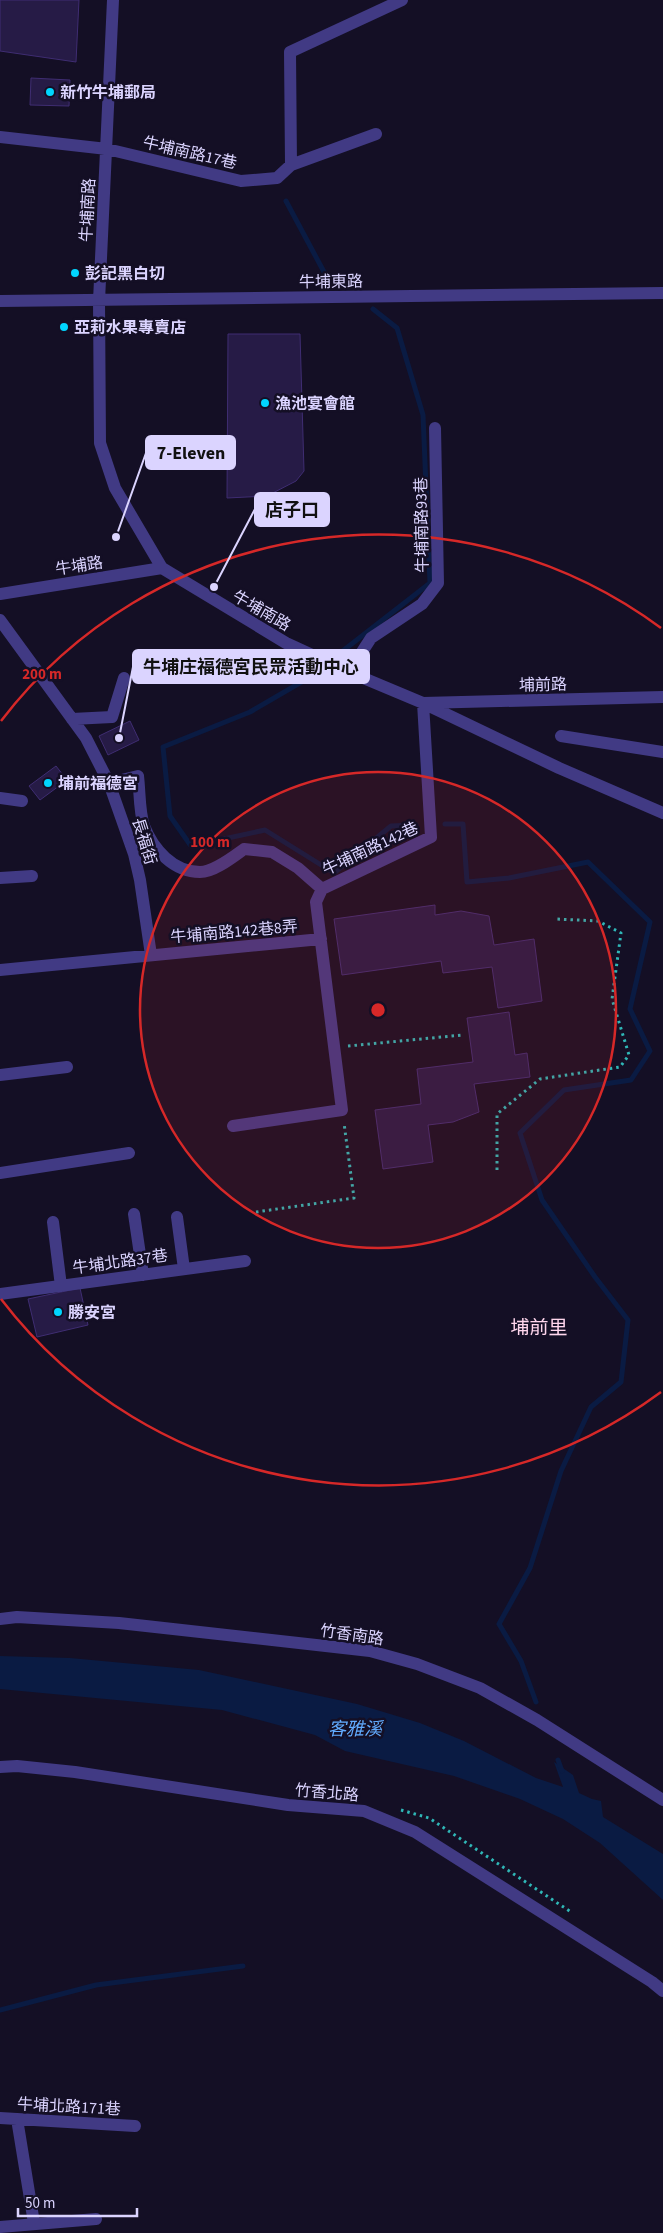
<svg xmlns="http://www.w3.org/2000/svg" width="663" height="2233" font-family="'Source Sans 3','Noto Sans TC',sans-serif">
	<rect width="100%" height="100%" fill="#140f25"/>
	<path fill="#0a1b43" d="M 0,1656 L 70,1658 L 199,1670 L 357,1704 L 420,1723 L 464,1741 L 536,1778 L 563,1787 L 554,1762 L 573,1775 L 579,1793 L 592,1799 L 601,1801 L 603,1817 L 663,1854 L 663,1900 L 600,1843 L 563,1819 L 520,1799 L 454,1776 L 345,1751 L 315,1735 L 222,1710 L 0,1689 Z"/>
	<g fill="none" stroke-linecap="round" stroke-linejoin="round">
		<path stroke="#0a1b43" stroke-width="5" d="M 286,201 L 324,272 L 341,285
			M 340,653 L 430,583 L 423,415 L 397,328 L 373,309
			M 317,673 L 250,712 L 163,747 L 170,816 L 191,846 L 265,830 L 334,873 L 391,826 L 416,825
			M 445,824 L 463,824 L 467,882 L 509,878 L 588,862 L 650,922 L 630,1009 L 650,1051 L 631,1080 L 564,1090 L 520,1133 L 542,1200 L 595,1277 L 628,1320 L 621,1382 L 591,1407 L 561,1471 L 530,1568 L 499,1624 L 521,1661 L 536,1702
			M 558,1760 L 562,1771
			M 0,2010 L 96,1985 L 243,1966"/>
	</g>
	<path fill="#261b46" stroke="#3f2d72" d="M 0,0 L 79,0 L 76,62 L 0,51 Z
		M 31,78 L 70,80 L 69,106 L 30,105 Z
		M 228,334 L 300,334 L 304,471 L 296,481 L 267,496 L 227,498 Z
		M 130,721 L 139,740 L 108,755 L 99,736 Z
		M 56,766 L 67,780 L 40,800 L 29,786 Z
		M 435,905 L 435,915 L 461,911 L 489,916 L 494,945 L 534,939 L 542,1001 L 498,1008 L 492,967 L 443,973 L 441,961 L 342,975 L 334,919 Z
		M 509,1012 L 515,1055 L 527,1053 L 530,1077 L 474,1084 L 479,1112 L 453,1122 L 428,1125 L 433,1162 L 383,1169 L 375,1110 L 421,1104 L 417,1069 L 473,1062 L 467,1018 Z
		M 80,1288 L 88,1325 L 37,1337 L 28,1299 Z"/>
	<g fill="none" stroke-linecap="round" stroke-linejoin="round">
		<path stroke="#2fb7b7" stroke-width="3" stroke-dasharray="2.5 4" stroke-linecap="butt" d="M 348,1046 L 462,1035
			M 497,1170 L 497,1114 L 540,1079 L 620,1067 L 629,1055 L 612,999 L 621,933 L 598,921 L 556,919
			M 256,1212 L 354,1198 L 344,1123
			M 401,1810 L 429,1818 L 571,1912"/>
		<path stroke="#413a84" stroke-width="12" d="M 113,0 L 99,301 L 100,443 L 115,488 L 162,568 L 286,643 L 349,672 L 423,703 L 559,768 L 663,813
			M 0,137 L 107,149 L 241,181 L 277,178 L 291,165 L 376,134
			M 291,165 L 290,52 L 402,0
			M 0,301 L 663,293
			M 0,594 L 162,568
			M 0,620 L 86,738 L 109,783 L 134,854 L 140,880 L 151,955
			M 349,672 L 371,638 L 422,604 L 438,583 L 435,428
			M 72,719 L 112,717 L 124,678
			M 561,736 L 663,752
			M 109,783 L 138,776 C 140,792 139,811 144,826 C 153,849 173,872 200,872 C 214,872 233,857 244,849 L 272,852 L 298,868 L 322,889
			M 0,798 L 22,801
			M 0,878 L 32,876
			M 0,970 L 321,939
			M 0,1075 L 67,1067
			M 233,1126 L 342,1110 L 316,902 L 322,889 L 431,837 L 423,703 L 663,697
			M 0,1173 L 129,1153
			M 134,1214 L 143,1275
			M 177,1217 L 184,1269
			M 53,1222 L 61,1286
			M 0,1294 L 245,1261
			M 0,1619 L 17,1617 L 119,1623 L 370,1651 L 417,1664 L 480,1688 L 537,1720 L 663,1800
			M 0,1767 L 17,1766 L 75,1772 L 288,1805 L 364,1811 L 415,1832 L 652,1982 L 663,1991
			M 0,2118 L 135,2126
			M 17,2119 L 34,2223
			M 0,2227 L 96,2219"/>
	</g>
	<circle cx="378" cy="1010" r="238" fill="#d62828" fill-opacity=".12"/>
	<g fill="none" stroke="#d62828" stroke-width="2.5">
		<circle cx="378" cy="1010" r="238"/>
		<path d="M661 1392A475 475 0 0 1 1 1299M1 721A475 475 0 0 1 661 628"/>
	</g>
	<g fill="#01d5fe" stroke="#140f25" stroke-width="2">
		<circle cx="50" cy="92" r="5"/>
		<circle cx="75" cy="273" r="5"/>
		<circle cx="64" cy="327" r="5"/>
		<circle cx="265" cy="403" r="5"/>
		<circle cx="48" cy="783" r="5"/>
		<circle cx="58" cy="1312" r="5"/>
	</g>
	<g text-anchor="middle" stroke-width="5" stroke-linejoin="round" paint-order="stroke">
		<g font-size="16" font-weight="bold" fill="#dbd4ff" stroke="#140f25" text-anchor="start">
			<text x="60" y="98">新竹牛埔郵局</text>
			<text x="85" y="279">彭記黑白切</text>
			<text x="74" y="333">亞莉水果專賣店</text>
			<text x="275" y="409">漁池宴會館</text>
			<text x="58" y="789">埔前福德宮</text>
			<text x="68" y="1318">勝安宮</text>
		</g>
		<g font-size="16" fill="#dbd4ff" stroke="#140f25">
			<text transform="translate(190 152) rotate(13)" y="6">牛埔南路17巷</text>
			<text transform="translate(87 210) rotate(-87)" y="6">牛埔南路</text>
			<text transform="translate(331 281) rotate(-1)" y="6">牛埔東路</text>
			<text transform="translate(421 525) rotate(-91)" y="6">牛埔南路93巷</text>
			<text transform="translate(79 565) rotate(-9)" y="6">牛埔路</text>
			<text transform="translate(262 610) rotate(30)" y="6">牛埔南路</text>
			<text transform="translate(543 684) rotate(-1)" y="6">埔前路</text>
			<text transform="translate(145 841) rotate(73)" y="6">長福街</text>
			<text transform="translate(370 848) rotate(-25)" y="6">牛埔南路142巷</text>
			<text transform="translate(234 931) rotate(-5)" y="6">牛埔南路142巷8弄</text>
			<text transform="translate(120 1261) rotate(-8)" y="6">牛埔北路37巷</text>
			<text transform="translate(352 1634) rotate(8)" y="6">竹香南路</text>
			<text transform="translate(327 1792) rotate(5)" y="6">竹香北路</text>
			<text transform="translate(69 2106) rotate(3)" y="6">牛埔北路171巷</text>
		</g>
		<g font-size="18" font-style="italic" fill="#62acff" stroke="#140f25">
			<text x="355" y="1735">客雅溪</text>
		</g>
		<g font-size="19" fill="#ffd6ed" stroke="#140f25">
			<text x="539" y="1334">埔前里</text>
		</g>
	</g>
	<circle cx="378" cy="1010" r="8" fill="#d62828" stroke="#140f25" stroke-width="2.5"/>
	<g font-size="15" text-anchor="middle" font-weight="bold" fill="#d62828" stroke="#140f25" stroke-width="5" stroke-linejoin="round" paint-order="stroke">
		<text x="42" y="679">200 m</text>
		<text x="210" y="847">100 m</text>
	</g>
	<path fill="none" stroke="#dbd4ff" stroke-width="2" d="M116 537L146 453M214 587L255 509M119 738L133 667"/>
	<g fill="#dbd4ff" stroke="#140f25" stroke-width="2">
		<circle cx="116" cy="537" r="5"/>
		<circle cx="214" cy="587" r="5"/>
		<circle cx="119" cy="738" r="5"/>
	</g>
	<g fill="#dbd4ff" stroke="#dbd4ff" stroke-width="2">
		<rect x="146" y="436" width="89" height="33" rx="5"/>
		<rect x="255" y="493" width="74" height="33" rx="5"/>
		<rect x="133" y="650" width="236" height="33" rx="5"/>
	</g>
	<g font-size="18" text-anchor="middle" font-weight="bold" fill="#111">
		<text x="191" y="459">7-Eleven</text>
		<text x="292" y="516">店子口</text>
		<text x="251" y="673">牛埔庄福德宮民眾活動中心</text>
	</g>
	<path d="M18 2208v8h119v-8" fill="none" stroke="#dbd4ff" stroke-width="2.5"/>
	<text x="25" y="2208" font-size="15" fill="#dbd4ff" stroke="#140f25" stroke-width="4" paint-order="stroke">50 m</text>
</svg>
